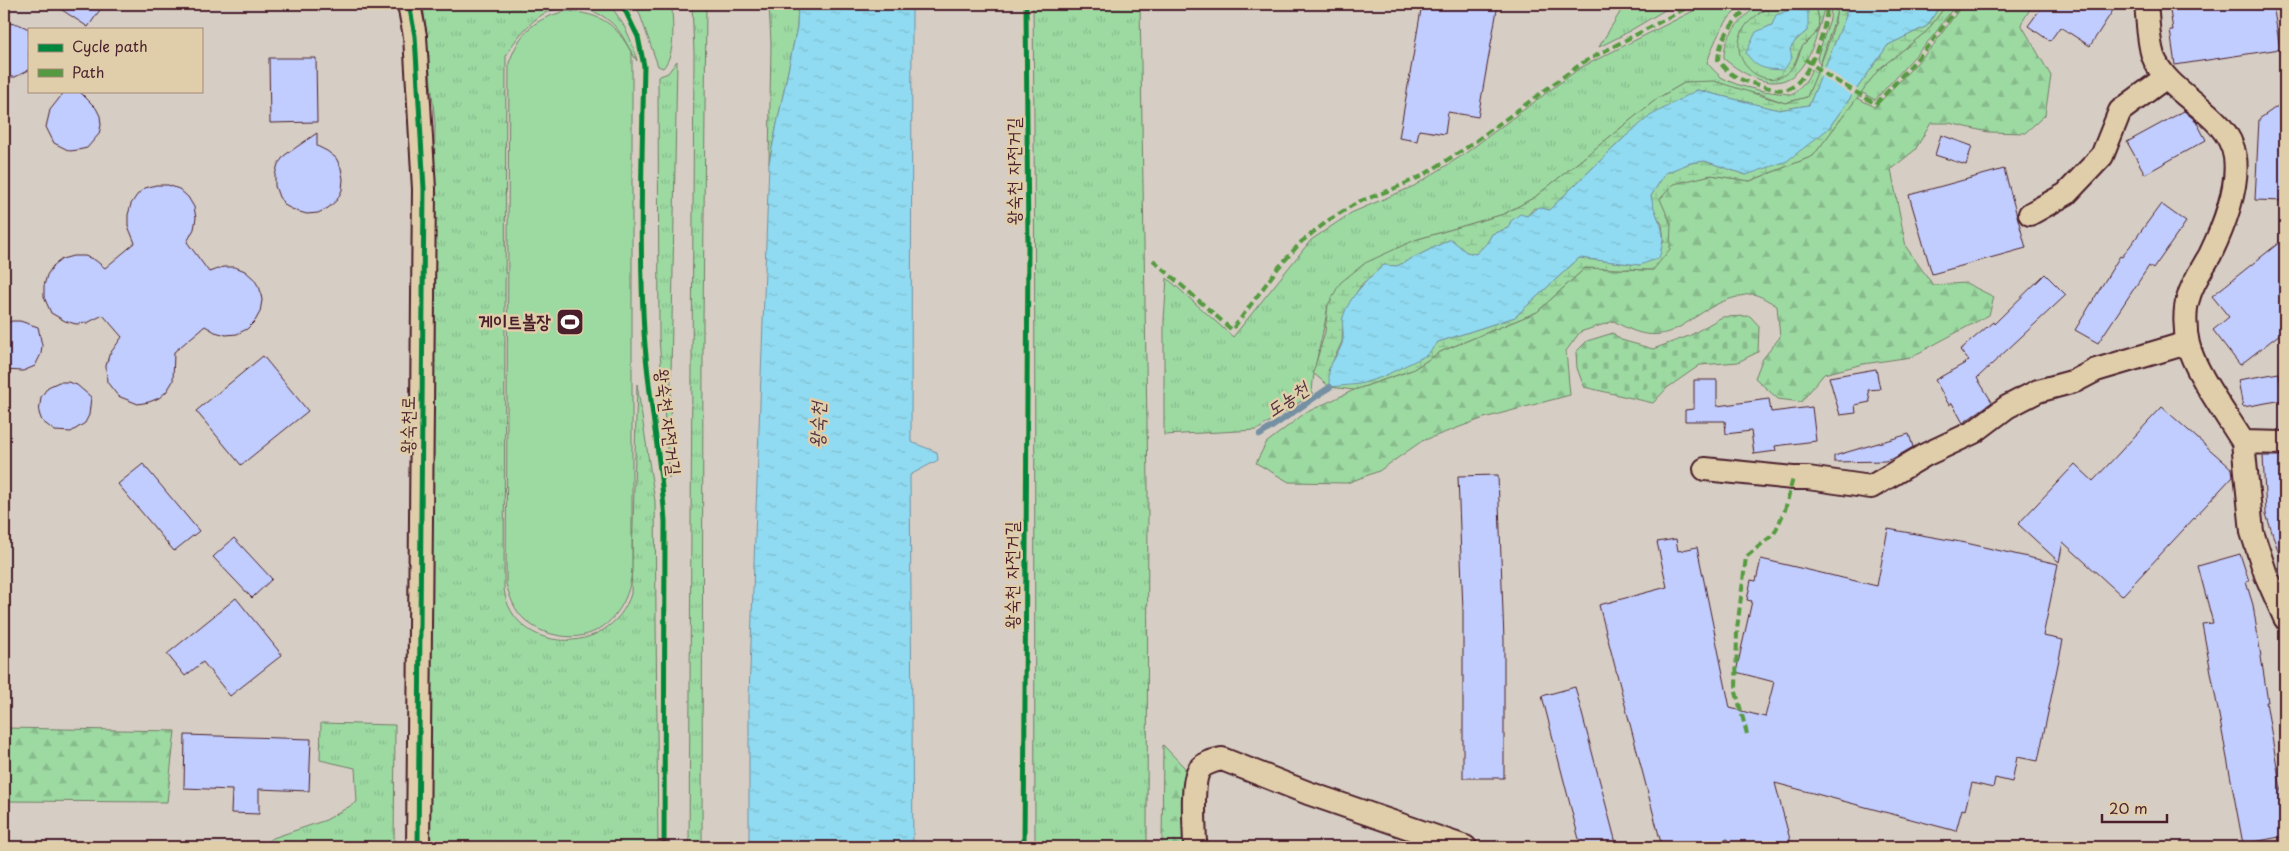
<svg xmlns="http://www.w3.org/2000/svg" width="2289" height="851" font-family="'Playpen Sans','Poor Story',sans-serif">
	<defs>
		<pattern id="grass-tufts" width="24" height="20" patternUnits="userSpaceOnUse" patternTransform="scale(1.25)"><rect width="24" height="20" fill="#9cdaa2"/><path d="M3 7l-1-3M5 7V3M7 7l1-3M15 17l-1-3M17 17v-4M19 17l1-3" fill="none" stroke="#88bb8c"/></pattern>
		<pattern id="forest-firs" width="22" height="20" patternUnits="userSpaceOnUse" patternTransform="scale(1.25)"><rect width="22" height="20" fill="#9cdaa2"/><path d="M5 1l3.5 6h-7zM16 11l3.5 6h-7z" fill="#88bb8c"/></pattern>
		<pattern id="wetland-marsh" width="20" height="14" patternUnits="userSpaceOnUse" patternTransform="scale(1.25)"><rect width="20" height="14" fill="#9cdaa2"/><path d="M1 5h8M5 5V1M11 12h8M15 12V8" fill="none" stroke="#88bb8c"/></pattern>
		<pattern id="cemetery-stones" width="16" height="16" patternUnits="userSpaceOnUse" patternTransform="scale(1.25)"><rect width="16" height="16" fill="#9cdaa2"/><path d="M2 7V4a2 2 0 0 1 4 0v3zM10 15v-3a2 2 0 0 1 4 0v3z" fill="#88bb8c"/></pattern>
		<pattern id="water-ripples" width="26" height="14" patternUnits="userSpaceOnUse" patternTransform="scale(1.25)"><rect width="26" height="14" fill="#90dbf1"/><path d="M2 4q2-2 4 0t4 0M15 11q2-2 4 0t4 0" fill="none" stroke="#7ebccf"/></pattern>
	</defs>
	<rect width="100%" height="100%" fill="#d6cec4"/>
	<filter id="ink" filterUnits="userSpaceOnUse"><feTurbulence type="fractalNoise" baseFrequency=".02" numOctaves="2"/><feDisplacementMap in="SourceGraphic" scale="10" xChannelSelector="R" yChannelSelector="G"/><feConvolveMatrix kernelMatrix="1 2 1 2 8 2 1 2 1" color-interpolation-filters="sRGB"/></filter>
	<g filter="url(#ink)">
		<path fill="url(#grass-tufts)" stroke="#737c66" d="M 423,4 L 609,4 C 623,22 632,38 637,61 C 627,47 622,30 608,20 C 593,7 564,4 545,13 C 529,22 514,40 506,56 L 504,589 C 512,654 610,659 631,594 L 637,384 L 655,501 L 658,847 L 429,847 L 435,123 Z
			M 692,4 L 706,4 L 703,324 L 702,847 L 689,847 L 694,53 Z
			M 769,4 L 798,4 L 797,27 L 769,163 L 771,43 Z
			M 1033,4 L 1140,4 L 1148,483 L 1147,847 L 1035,847 C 1034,566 1036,285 1033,4 Z
			M 1625,4 L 1675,4 L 1621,36 L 1599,47 Z
			M 1707,4 L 1744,4 C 1724,18 1714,41 1707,63 C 1711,67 1716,73 1721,77 C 1738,88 1775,94 1794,94 L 1807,79 L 1812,69 L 1817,73 L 1807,97 L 1785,103 L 1760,94 L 1686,82 L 1658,98 L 1535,197 L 1504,214 L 1415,240 L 1328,305 C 1324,335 1313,364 1312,394 L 1257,430 L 1164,435 L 1164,319 L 1167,278 L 1233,337 L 1311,240 L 1351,213 L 1414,186 L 1463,155 L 1580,68 Z
			M 1759,4 L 1775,4 L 1759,13 L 1740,56 L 1773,78 L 1795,65 L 1802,47 L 1816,33 L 1819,18 L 1815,4 L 1822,4 L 1824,8 C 1810,71 1787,109 1724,59 C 1723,34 1742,19 1759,4 Z
			M 1831,4 L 1838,4 L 1836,15 L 1820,65 L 1817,58 L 1830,19 Z
			M 1947,4 L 1956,4 L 1934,35 L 1875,100 L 1861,92 L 1879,69 L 1927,31 Z
			M 677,61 L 669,478 L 659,337 L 658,77 L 668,73 Z
			M 321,723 L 395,725 L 394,847 L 270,847 L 270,839 L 326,820 L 357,802 L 355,768 L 320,760 Z"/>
		<path fill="url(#forest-firs)" stroke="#737c66" d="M 1963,4 L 2033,4 L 2021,24 L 2051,76 L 2045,115 L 2025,133 L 1988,132 L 1949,123 L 1931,123 L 1915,150 L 1891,169 L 1906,247 L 1933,285 L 1966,283 L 1994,297 L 1989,315 L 1911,357 L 1863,364 L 1824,374 L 1801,402 L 1778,399 L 1755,378 L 1762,360 L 1780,337 L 1777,306 C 1770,302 1760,295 1752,294 C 1748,294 1741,296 1737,297 C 1686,309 1674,358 1614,321 L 1580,332 L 1566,351 L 1570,395 L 1484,418 L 1422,441 L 1379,471 L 1347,483 L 1289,482 L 1256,463 L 1266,443 L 1305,413 L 1354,390 L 1412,370 L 1442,351 L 1537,312 L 1585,268 L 1653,270 L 1671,224 L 1659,199 L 1674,183 L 1711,175 L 1750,181 L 1813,156 L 1857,98 L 1875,107 L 1932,47 Z
			M 4,728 L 175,731 L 167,802 L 4,801 Z
			M 1163,745 L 1185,768 L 1184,847 L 1162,847 Z"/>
		<path fill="url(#wetland-marsh)" stroke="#737c66" fill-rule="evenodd" d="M 1775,4 L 1815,4 C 1818,13 1821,24 1816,33 C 1812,39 1805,42 1802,47 C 1796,56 1796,66 1787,73 C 1760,93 1722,55 1747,24 C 1755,15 1765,10 1775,4 ZM 1772,25 L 1808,30 L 1796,40 L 1789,49 L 1792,58 L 1757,32 Z
			M 1838,4 L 1846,4 L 1846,16 L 1809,105 L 1779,110 L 1697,90 L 1626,136 L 1549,210 L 1534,208 L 1527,216 L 1511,221 L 1508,228 L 1492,234 L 1487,243 L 1476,254 L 1466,252 L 1451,239 L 1397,266 L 1384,265 L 1362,284 L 1351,301 L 1343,318 L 1342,342 L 1328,371 L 1427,355 L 1438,342 L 1515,317 L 1579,258 L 1640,265 L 1664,241 L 1662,224 L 1654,212 L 1651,196 L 1665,173 L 1690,163 L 1705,161 L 1746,175 L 1828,129 L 1888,45 L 1927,26 L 1941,4 L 1947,4 L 1927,31 L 1879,69 L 1813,156 L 1750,181 L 1711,175 L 1674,184 L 1660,199 L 1671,224 L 1670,249 L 1653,270 L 1585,268 L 1537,312 L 1442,351 L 1412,370 L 1354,390 L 1330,387 L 1313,373 L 1325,332 L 1328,305 L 1340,283 L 1365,263 L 1415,240 L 1504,214 L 1535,197 L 1658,98 L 1686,82 L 1714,81 L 1785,103 L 1807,97 C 1819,67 1834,36 1838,4 Z"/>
		<path fill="url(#cemetery-stones)" stroke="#737c66" d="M 1750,316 L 1759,326 L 1758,352 L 1738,362 L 1700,365 L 1667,388 L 1653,403 L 1584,387 L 1577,368 L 1576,352 L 1587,341 L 1613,333 L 1621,340 L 1653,349 L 1689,336 L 1722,317 Z"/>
		<path fill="#9cdaa2" stroke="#737c66" d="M 633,4 L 672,4 C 672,24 677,52 663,68 L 658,66 L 639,12 Z
			M 567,11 C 601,14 616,23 632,54 L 632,567 C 631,609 600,645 556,635 C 545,633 534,628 525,620 C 514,610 510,597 506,584 L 509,63 C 521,30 534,19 567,11 Z"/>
		<path fill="url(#water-ripples)" stroke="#7490a2" d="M 798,4 L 912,4 L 911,442 L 937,452 L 938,460 L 910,475 L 913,847 L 749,847 L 749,696 L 769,163 L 797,27 Z
			M 1846,4 L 1941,4 L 1927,26 L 1888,45 L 1828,129 L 1787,161 L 1746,175 L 1705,161 L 1690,163 L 1665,173 L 1651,196 C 1657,226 1669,225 1659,258 L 1640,265 L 1579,258 L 1515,317 L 1438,342 L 1427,355 L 1382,377 L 1360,384 L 1330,387 C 1326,361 1334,365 1342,344 C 1345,335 1341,325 1343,317 C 1350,295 1368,279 1384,265 L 1397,266 L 1451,239 L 1466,252 L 1476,254 L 1487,243 L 1492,234 L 1508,228 L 1511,221 L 1520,214 L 1527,216 L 1538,207 L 1549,210 L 1626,136 L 1650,116 L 1697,90 L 1779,110 L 1809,105 L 1846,16 Z
			M 1789,10 L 1808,11 L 1808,30 L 1796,40 L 1790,49 L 1792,58 L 1784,70 C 1764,69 1757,69 1746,53 L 1756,32 L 1772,25 L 1776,15 Z"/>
		<path fill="#d6cec4" d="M 1822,66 L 1858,90 L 1853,96 L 1819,75 Z"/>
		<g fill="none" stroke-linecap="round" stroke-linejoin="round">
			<path stroke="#7490a2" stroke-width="6" d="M 1260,435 L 1330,387"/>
		</g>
		<path fill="#c0cdfe" stroke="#4a1f2b" d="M 53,4 L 104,4 L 88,27 Z
			M 1422,4 L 1498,4 L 1478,117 L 1448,112 L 1445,134 L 1419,130 L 1417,141 L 1399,138 Z
			M 2044,4 L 2117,4 L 2090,46 L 2060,27 L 2050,41 L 2028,26 Z
			M 2169,4 L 2273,4 L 2280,49 L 2175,65 L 2170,30 L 2173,30 Z
			M 4,23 L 18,24 L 29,29 L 29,70 L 15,77 L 4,77 Z
			M 269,58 L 316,58 L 317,122 L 270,123 Z
			M 65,91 L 79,91 L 96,108 L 100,116 L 101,125 L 99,134 L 87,148 L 78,150 L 70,151 L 54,143 L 46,127 L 50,110 Z
			M 2285,101 L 2285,201 L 2255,200 L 2259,119 Z
			M 2184,111 L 2196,121 L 2206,140 L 2145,174 L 2127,142 Z
			M 317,133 L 317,146 L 327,151 L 336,158 L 341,168 L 343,179 L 342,190 L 337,200 L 328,208 L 318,213 L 307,214 L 296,211 L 286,206 L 279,197 L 275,186 L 275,175 L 278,164 L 285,155 Z
			M 1941,135 L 1972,146 L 1966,165 L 1935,155 Z
			M 2004,169 L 2026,248 L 1932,274 L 1909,195 Z
			M 156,185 L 168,185 L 179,189 L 188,197 L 194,207 L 196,218 L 194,229 L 187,242 L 209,272 L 223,267 L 235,267 L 245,271 L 254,279 L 260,289 L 262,300 L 260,312 L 255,321 L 247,329 L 237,334 L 226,335 L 215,332 L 205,326 L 174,352 L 173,381 L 167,391 L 159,398 L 149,402 L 138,404 L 118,396 L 107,382 L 106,366 L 109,355 L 122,337 L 103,315 L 87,323 L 76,324 L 65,321 L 51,313 L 44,297 L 44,286 L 47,275 L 53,266 L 62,259 L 73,256 L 85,256 L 95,260 L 105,268 L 135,243 L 128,226 L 128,215 L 131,204 L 137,195 L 145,188 Z
			M 2161,204 L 2186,222 L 2153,269 L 2149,266 L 2098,343 L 2075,330 L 2120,256 L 2122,257 Z
			M 2285,238 L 2285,330 L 2240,365 L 2213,330 L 2229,317 L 2212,296 Z
			M 2045,274 L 2066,295 L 1977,378 L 1992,402 L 1963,423 L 1952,403 L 1949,405 L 1935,380 L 1969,361 L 1960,350 L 1993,322 L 1994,324 Z
			M 12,321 L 20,321 L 38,327 L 42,345 L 41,354 L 35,366 L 23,371 L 4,370 L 4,324 Z
			M 263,356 L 308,411 L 241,465 L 196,411 Z
			M 1876,369 L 1880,389 L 1868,390 L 1870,402 L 1855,405 L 1856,413 L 1840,415 L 1829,377 Z
			M 2279,373 L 2283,400 L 2243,407 L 2238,380 Z
			M 1694,380 L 1717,380 L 1717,406 L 1769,399 L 1771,412 L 1812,407 L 1816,441 L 1775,446 L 1776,451 L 1754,454 L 1751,431 L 1726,434 L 1725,421 L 1685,421 L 1685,410 L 1694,409 Z
			M 59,382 L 68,382 L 77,385 L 91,397 L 89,415 L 85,423 L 71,432 L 55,431 L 42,421 L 39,413 L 41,397 L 48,387 Z
			M 2162,407 L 2232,469 L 2233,476 L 2122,596 L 2063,542 L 2059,562 L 2018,524 L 2075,464 L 2093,481 Z
			M 1909,434 L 1913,447 L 1894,458 L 1885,461 L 1834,462 L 1834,456 Z
			M 2263,456 L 2285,456 L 2285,562 L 2282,563 L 2266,514 Z
			M 143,464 L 199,531 L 174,551 L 118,484 Z
			M 1498,475 L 1504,641 L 1504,778 L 1463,778 L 1463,611 L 1458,476 Z
			M 1888,529 L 1966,543 L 2058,564 L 2043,636 L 2063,640 L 2038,761 L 2017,757 L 2012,782 L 1995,778 L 1993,788 L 1972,783 L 1965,810 L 1962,809 L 1956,831 L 1775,783 L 1792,847 L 1730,847 L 1728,839 L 1696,847 L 1662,847 L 1599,605 L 1667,587 L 1657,542 L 1676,539 L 1678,551 L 1697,547 L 1730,708 L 1765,717 L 1774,682 L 1736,672 L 1752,601 L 1747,600 L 1751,580 L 1756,581 L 1761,559 L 1877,586 Z
			M 234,538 L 272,579 L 252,598 L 213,557 Z
			M 2240,554 L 2249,581 L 2246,582 L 2253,605 L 2268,702 L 2266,702 L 2285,813 L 2285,836 L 2243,844 L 2202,624 L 2213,623 L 2198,566 Z
			M 236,598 L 282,655 L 230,696 L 203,662 L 185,676 L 167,654 Z
			M 1575,687 L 1597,771 L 1617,847 L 1581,847 L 1542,696 Z
			M 185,735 L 311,739 L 309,791 L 259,789 L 259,814 L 231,813 L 232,790 L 184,788 Z"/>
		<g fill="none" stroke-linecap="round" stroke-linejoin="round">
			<defs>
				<path id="minor" d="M 409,4 L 415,36 L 424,189 L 418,847
					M 2146,4 C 2148,21 2148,40 2153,56 C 2168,97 2228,111 2235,157 C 2239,187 2223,228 2210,255 C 2202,269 2192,283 2188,299 C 2184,311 2185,331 2188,344 C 2194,371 2228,417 2243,442 L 2285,443
					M 2030,214 L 2066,194 L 2102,156 L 2120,111 L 2166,77
					M 2243,442 L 2252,532 L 2266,575 L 2285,618
					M 1705,469 L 1793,478 L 1808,478 L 1871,487 L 1925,455 L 1974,432 L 2007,407 L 2038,391 L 2075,381 L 2096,370 L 2187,343
					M 1195,847 C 1195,829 1191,787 1198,772 C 1202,763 1213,761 1222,759 L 1308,793 L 1465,847"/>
			</defs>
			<use href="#minor" stroke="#4a1f2b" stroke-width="26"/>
			<use href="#minor" stroke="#e0ceab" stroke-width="22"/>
			<path stroke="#559a41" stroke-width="4" stroke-dasharray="8 4" stroke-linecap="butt" d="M 1751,4 C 1735,21 1720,35 1718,60 C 1730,76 1739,80 1759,85 C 1769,88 1783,93 1792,87 C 1812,74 1827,27 1827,4
				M 1805,59 L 1828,76 L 1876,104 L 1931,43 L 1960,4
				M 1153,260 L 1232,330 L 1278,268 L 1301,242 L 1329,220 L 1358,202 L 1393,189 L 1422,176 L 1469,146 L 1582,63 L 1694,4
				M 1747,734 L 1736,692 L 1737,629 L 1746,557 L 1774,534 L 1785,510 L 1793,478"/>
			<defs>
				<path id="cycleway" d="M 409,4 L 415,36 L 424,189 L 418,847
					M 622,4 L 638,37 L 644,66 C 642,155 639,244 644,332 C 648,396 661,458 665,521 L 664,847
					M 1024,847 L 1028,248 L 1026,4"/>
			</defs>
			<use href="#cycleway" stroke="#e0ceab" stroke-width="8"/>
			<use href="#cycleway" stroke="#00873e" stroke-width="5"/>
		</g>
	</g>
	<defs>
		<symbol id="stadium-square" viewBox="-11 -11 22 22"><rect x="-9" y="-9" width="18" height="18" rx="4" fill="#4a1f2b" stroke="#e0ceab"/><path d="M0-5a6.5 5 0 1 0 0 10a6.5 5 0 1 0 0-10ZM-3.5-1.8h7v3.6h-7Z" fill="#fff"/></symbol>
	</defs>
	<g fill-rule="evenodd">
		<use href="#stadium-square" x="554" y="306" width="32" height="32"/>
	</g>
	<g text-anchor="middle" stroke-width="5" stroke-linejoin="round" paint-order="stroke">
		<g font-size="18" fill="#4a1f2b" stroke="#e0ceab">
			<text transform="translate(1014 171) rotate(-90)" y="6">왕숙천 자전거길</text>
			<text transform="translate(668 422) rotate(83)" y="6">왕숙천 자전거길</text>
			<text transform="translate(408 425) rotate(-89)" y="6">왕숙천로</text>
			<text transform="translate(1012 575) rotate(-90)" y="6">왕숙천 자전거길</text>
		</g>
		<g font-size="18" font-weight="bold" fill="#4a1f2b" stroke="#e0ceab" text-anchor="end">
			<text x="551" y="328">게이트볼장</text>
		</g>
		<g font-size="19" font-style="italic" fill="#51323f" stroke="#e0ceab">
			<text transform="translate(1287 399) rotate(-34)" y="7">도농천</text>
			<text transform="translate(817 425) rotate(-88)" y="7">왕숙천</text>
		</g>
	</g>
	<rect width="2289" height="851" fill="none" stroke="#e0ceab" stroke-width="20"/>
	<rect x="10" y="10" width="2269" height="831" fill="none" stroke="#4a1f2b" stroke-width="2" filter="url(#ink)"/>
	<rect x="28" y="28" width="175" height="65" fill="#e0ceab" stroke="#a48878"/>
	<rect x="38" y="44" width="25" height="8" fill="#00873e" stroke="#a48878"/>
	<text x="72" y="52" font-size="15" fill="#4a1f2b">Cycle path</text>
	<rect x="38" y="69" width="25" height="8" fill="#559a41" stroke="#a48878"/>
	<text x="72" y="78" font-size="15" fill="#4a1f2b">Path</text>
	<path d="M2102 814v8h65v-8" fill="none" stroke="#4a1f2b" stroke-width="2.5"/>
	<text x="2109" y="814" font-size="15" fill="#4a1f2b" stroke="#e0ceab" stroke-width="4" paint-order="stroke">20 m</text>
</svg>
